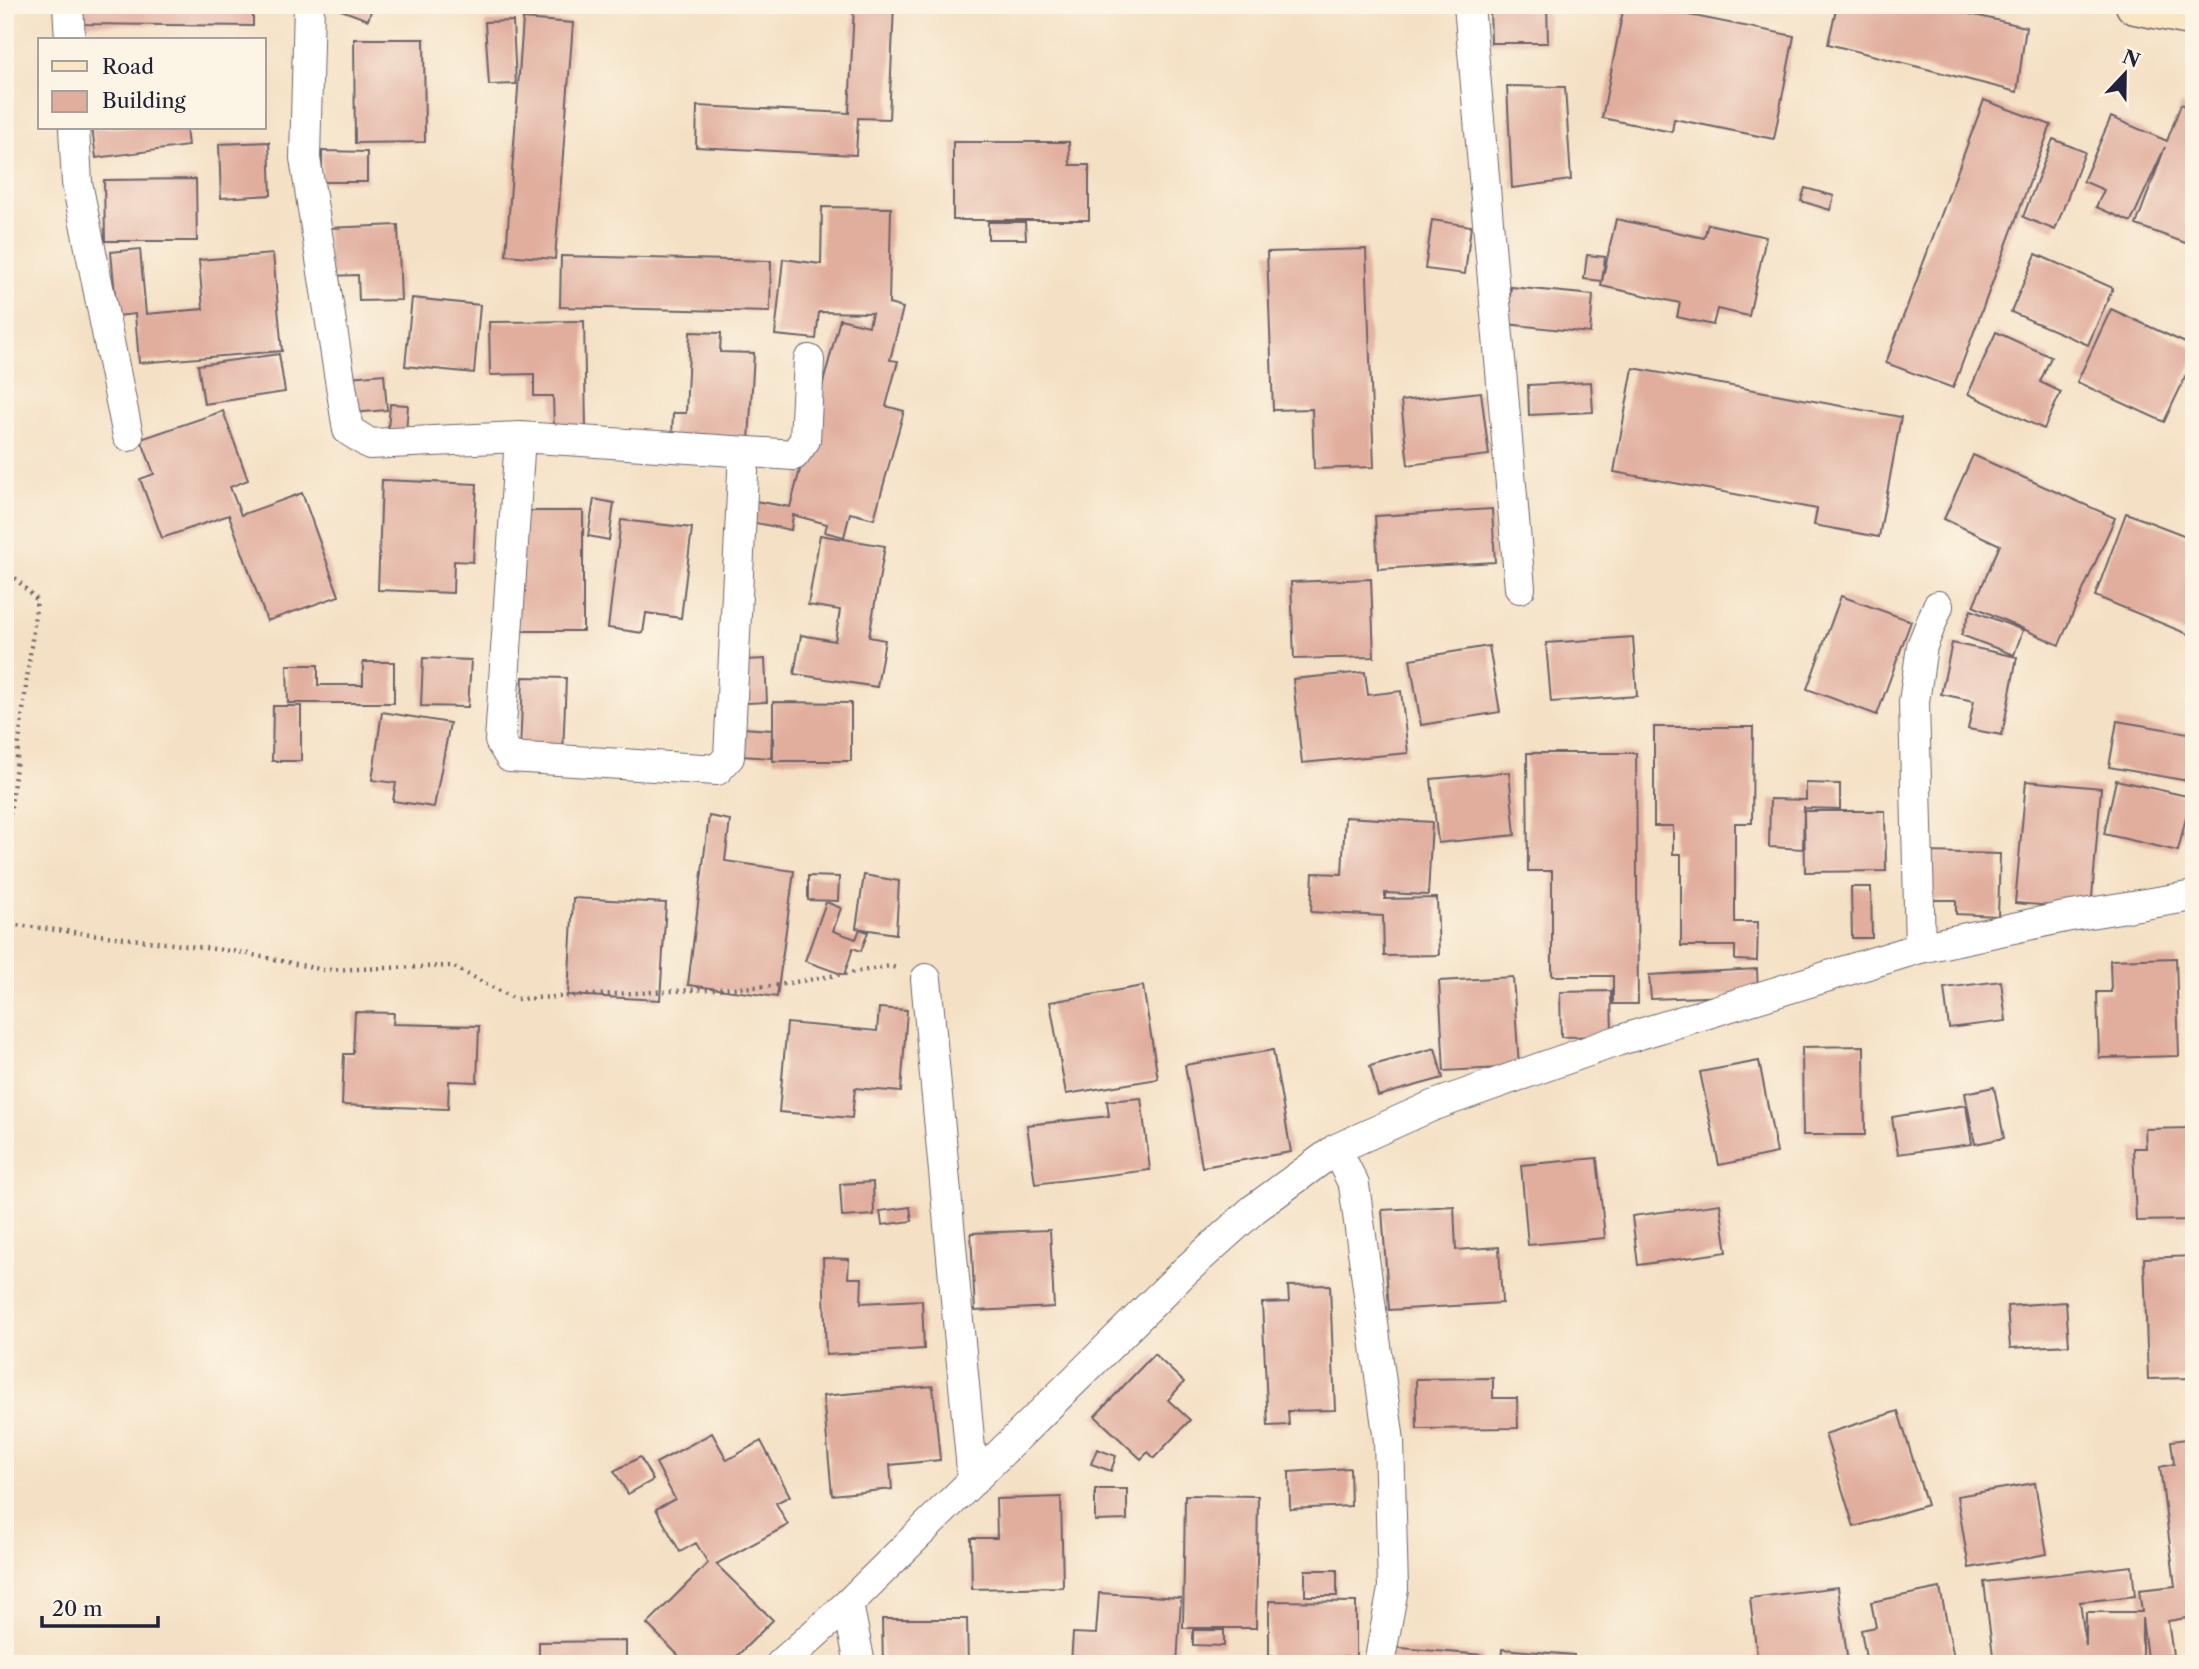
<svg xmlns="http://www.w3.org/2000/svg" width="2199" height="1669" font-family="'Libre Caslon Text',serif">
	<rect width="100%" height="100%" fill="#fcf5e5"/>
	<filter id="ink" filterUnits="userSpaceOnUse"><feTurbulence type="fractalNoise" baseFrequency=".0143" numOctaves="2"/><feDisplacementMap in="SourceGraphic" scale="14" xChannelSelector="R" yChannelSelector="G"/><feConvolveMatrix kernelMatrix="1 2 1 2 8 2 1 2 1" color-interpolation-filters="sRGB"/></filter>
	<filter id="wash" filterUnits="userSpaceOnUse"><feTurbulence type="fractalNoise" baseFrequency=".00686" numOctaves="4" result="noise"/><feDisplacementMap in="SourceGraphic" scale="28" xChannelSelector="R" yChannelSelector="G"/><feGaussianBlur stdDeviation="1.57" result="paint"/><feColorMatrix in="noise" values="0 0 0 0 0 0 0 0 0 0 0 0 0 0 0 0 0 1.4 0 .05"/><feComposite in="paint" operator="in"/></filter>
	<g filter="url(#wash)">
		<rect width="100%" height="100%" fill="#f4e0c4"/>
		<g id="blocks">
			<path fill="#e1ae9e" d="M 82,5 L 253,5 L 253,26 L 82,24 Z
				M 328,5 L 373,5 L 368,20 Z
				M 854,5 L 894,5 L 889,119 L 858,118 L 856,155 L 696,147 L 697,106 L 849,113 Z
				M 1490,5 L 1547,5 L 1548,43 L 1491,43 Z
				M 1624,5 L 1639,5 L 1794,36 L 1774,139 L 1674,119 L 1672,132 L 1602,118 Z
				M 1837,5 L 1932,5 L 2026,27 L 2017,92 L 1828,44 Z
				M 523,19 L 573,23 L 555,259 L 506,255 Z
				M 513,21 L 516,84 L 489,85 L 485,22 Z
				M 354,39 L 424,39 L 425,142 L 355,143 Z
				M 1507,86 L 1565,87 L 1571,180 L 1512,188 Z
				M 1984,100 L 2051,125 L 1953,388 L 1886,363 Z
				M 2181,104 L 2194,109 L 2191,245 L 2136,225 L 2165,147 L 2131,222 L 2096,207 L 2104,190 L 2083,181 L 2111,117 L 2167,141 Z
				M 92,128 L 186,128 L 188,146 L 96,158 Z
				M 2053,139 L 2085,152 L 2055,230 L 2023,217 Z
				M 269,142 L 271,195 L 221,198 L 219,144 Z
				M 953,142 L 1069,142 L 1070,165 L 1089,165 L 1089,220 L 953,220 Z
				M 322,151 L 367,152 L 367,182 L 322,182 Z
				M 196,179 L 197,241 L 105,241 L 104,180 Z
				M 1805,188 L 1834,196 L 1830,210 L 1801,201 Z
				M 822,207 L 891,208 L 889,304 L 903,308 L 890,360 L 898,361 L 886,406 L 904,411 L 874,519 L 850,513 L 844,537 L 825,532 L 827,524 L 793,515 L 791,530 L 751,522 L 755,501 L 790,507 L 840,319 L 869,326 L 872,313 L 819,312 L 816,339 L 775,335 L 783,259 L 821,264 Z
				M 1616,219 L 1704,238 L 1708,224 L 1766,237 L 1749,316 L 1717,309 L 1713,325 L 1677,317 L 1680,303 L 1601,286 Z
				M 1432,220 L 1471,226 L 1465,274 L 1425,269 Z
				M 988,222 L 1025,222 L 1026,239 L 988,239 Z
				M 398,225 L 401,300 L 359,301 L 358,275 L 329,276 L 327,228 Z
				M 140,249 L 146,314 L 203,309 L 199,260 L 273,254 L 282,351 L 139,363 L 135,314 L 117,316 L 111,252 Z
				M 1366,249 L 1374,467 L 1314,469 L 1312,409 L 1273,410 L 1267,252 Z
				M 2036,254 L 2113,288 L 2088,345 L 2011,312 Z
				M 1587,255 L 1605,257 L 1602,281 L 1584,279 Z
				M 561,256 L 771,261 L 770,312 L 560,307 Z
				M 1511,287 L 1593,295 L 1590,333 L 1507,324 Z
				M 412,298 L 480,305 L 474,373 L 405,366 Z
				M 2111,309 L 2194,347 L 2194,359 L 2164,422 L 2077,382 Z
				M 584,321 L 586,428 L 554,429 L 553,396 L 534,396 L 534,374 L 490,375 L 489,322 Z
				M 690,332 L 721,333 L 720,352 L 754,353 L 749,441 L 672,437 L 673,413 L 686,413 Z
				M 1996,332 L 2051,357 L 2040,382 L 2061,392 L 2044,429 L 1968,394 Z
				M 279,354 L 285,392 L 204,404 L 198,365 Z
				M 1633,368 L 1901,417 L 1879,537 L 1814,525 L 1817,509 L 1614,472 Z
				M 384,374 L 387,410 L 352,413 L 349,377 Z
				M 1591,382 L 1593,412 L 1529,415 L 1528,385 Z
				M 1481,392 L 1489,455 L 1408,465 L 1401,401 Z
				M 390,404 L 408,405 L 406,433 L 388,431 Z
				M 223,411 L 248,480 L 230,487 L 241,515 L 302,493 L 339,596 L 267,621 L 229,515 L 162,538 L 140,479 L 154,474 L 141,439 Z
				M 1973,455 L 2115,518 L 2059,645 L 1973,606 L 2000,545 L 1944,519 Z
				M 382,480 L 477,484 L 473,562 L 454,561 L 453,593 L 378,590 Z
				M 594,499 L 614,503 L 609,540 L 588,536 Z
				M 1492,509 L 1495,562 L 1378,569 L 1375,516 Z
				M 516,511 L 583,511 L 583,631 L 516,631 Z
				M 2126,513 L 2194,539 L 2194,626 L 2190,635 L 2095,596 Z
				M 621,520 L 692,528 L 681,618 L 646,613 L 643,633 L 608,628 Z
				M 820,535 L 885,546 L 869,637 L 885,640 L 877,687 L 794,674 L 801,635 L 835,641 L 840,610 L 808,605 Z
				M 1371,579 L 1374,657 L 1294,659 L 1291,582 Z
				M 1841,596 L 1911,621 L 1877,715 L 1807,689 Z
				M 1971,610 L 2023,630 L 2014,655 L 1961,635 Z
				M 1633,637 L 1637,696 L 1551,702 L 1546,643 Z
				M 1952,643 L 2017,657 L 2002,735 L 1968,729 L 1974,701 L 1941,694 Z
				M 1489,646 L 1500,712 L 1421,725 L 1410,659 Z
				M 423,658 L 471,660 L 468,707 L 421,706 Z
				M 765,659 L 767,702 L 747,703 L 744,660 Z
				M 363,662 L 394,662 L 394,703 L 288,703 L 287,665 L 318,665 L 318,685 L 363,685 Z
				M 1365,672 L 1368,695 L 1401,691 L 1408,753 L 1302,763 L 1293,679 Z
				M 523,677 L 566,678 L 563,754 L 520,752 Z
				M 773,702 L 851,703 L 851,761 L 773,761 Z
				M 273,706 L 301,706 L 301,761 L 272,761 Z
				M 382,712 L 450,723 L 434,807 L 393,801 L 396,783 L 372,780 Z
				M 2117,721 L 2194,734 L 2194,782 L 2109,767 Z
				M 1654,727 L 1753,727 L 1752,823 L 1735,823 L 1735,922 L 1758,922 L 1757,961 L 1735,960 L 1735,946 L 1681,946 L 1681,854 L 1673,854 L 1673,826 L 1654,826 Z
				M 742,728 L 772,730 L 771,758 L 741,756 Z
				M 1527,753 L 1636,753 L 1638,1004 L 1613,1004 L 1613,976 L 1552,976 L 1552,871 L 1528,871 Z
				M 1509,772 L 1515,835 L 1438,843 L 1431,779 Z
				M 2116,780 L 2191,797 L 2178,851 L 2104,834 Z
				M 2026,781 L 2101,788 L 2091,909 L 2015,903 Z
				M 1806,783 L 1840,784 L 1840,809 L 1804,808 L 1804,806 L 1803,849 L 1769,847 L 1770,799 L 1806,800 Z
				M 1804,811 L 1885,811 L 1886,871 L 1805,872 Z
				M 709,816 L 730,820 L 725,861 L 794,871 L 777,997 L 688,985 Z
				M 1345,817 L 1432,822 L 1428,895 L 1385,893 L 1385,899 L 1437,898 L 1439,955 L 1384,956 L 1383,916 L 1311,912 L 1313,873 L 1342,874 Z
				M 1928,852 L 2000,854 L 1998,916 L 1956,914 L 1956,900 L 1926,900 Z
				M 864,875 L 899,881 L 896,934 L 856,928 Z
				M 808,876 L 839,877 L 838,901 L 808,900 Z
				M 1851,887 L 1871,887 L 1872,938 L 1852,938 Z
				M 573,898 L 666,903 L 660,1000 L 568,995 Z
				M 826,902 L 841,908 L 833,931 L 856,939 L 860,929 L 868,932 L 861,951 L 853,948 L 844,975 L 805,961 Z
				M 2176,958 L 2179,1056 L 2099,1058 L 2097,992 L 2111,992 L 2110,960 Z
				M 1757,969 L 1758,995 L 1651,999 L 1649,975 Z
				M 1513,977 L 1519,1067 L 1444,1071 L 1439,981 Z
				M 2001,981 L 2006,1021 L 1949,1028 L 1944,988 Z
				M 1143,986 L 1158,1079 L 1066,1094 L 1050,1002 Z
				M 1611,991 L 1612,1036 L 1561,1037 L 1560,992 Z
				M 879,1008 L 907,1010 L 901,1092 L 855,1088 L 852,1118 L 779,1112 L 787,1023 L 877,1031 Z
				M 355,1012 L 394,1013 L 393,1024 L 479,1026 L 477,1082 L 449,1081 L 448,1109 L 342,1105 L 344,1054 L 353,1054 Z
				M 1864,1046 L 1865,1135 L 1803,1135 L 1802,1047 Z
				M 1435,1048 L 1443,1078 L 1378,1096 L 1370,1066 Z
				M 1273,1050 L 1291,1152 L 1202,1167 L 1185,1065 Z
				M 1759,1061 L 1777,1153 L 1719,1165 L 1700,1072 Z
				M 1994,1087 L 2004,1138 L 1975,1144 L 1965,1093 Z
				M 1141,1098 L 1150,1170 L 1035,1184 L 1027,1125 L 1109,1116 L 1107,1101 Z
				M 1966,1105 L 1972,1144 L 1898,1154 L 1892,1117 Z
				M 2191,1128 L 2193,1220 L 2136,1221 L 2133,1148 L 2146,1148 L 2145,1129 Z
				M 1597,1158 L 1605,1238 L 1528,1245 L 1521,1165 Z
				M 873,1182 L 874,1215 L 842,1217 L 840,1184 Z
				M 1720,1204 L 1727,1252 L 1638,1265 L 1632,1216 Z
				M 1454,1206 L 1456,1250 L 1499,1247 L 1502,1303 L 1389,1310 L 1382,1210 Z
				M 910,1207 L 912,1221 L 882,1225 L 880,1211 Z
				M 1050,1230 L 1054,1307 L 975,1311 L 971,1233 Z
				M 2194,1256 L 2194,1378 L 2148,1379 L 2144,1258 Z
				M 823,1258 L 849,1259 L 848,1278 L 862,1278 L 861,1303 L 922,1300 L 924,1349 L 826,1355 Z
				M 1330,1285 L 1335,1410 L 1288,1411 L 1289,1425 L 1268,1426 L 1262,1303 L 1289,1302 L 1288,1286 Z
				M 2066,1302 L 2069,1345 L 2010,1348 L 2007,1306 Z
				M 1154,1354 L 1184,1382 L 1168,1400 L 1190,1420 L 1154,1458 L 1148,1452 L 1141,1459 L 1095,1416 Z
				M 1493,1378 L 1493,1398 L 1517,1398 L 1518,1428 L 1417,1429 L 1416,1379 Z
				M 933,1386 L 940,1460 L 890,1465 L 892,1489 L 832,1495 L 823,1396 Z
				M 1898,1411 L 1927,1505 L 1854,1527 L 1825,1434 Z
				M 712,1433 L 727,1460 L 761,1441 L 790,1496 L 776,1503 L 788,1525 L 716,1564 L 773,1620 L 729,1664 L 687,1664 L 647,1624 L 708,1563 L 696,1543 L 680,1552 L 656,1509 L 675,1499 L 656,1463 Z
				M 2194,1438 L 2194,1630 L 2189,1631 L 2187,1618 L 2168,1621 L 2173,1655 L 2147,1658 L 2142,1618 L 2142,1664 L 1994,1664 L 1984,1582 L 2132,1566 L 2135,1596 L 2080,1602 L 2086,1646 L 2086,1612 L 2142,1612 L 2139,1590 L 2175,1586 L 2160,1467 L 2174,1464 L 2171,1441 Z
				M 1097,1449 L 1116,1456 L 1111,1471 L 1091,1464 Z
				M 640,1457 L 653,1480 L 628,1494 L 614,1471 Z
				M 1350,1468 L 1351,1506 L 1290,1509 L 1289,1472 Z
				M 2035,1483 L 2047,1554 L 1969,1568 L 1957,1496 Z
				M 1095,1489 L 1127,1489 L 1127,1520 L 1095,1521 Z
				M 1185,1495 L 1258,1496 L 1256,1628 L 1183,1628 Z
				M 1061,1497 L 1063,1587 L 972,1589 L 971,1538 L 997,1538 L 996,1499 Z
				M 1305,1570 L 1337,1570 L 1337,1596 L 1305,1596 Z
				M 1838,1587 L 1848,1664 L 1758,1664 L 1750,1598 Z
				M 1940,1588 L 1954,1658 L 1925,1664 L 1867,1664 L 1861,1630 L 1876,1627 L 1871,1602 Z
				M 1099,1593 L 1181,1598 L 1177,1664 L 1071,1664 L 1073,1633 L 1096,1634 Z
				M 1269,1601 L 1356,1602 L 1356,1657 L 1269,1656 Z
				M 882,1619 L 967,1619 L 968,1664 L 883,1664 Z
				M 1193,1630 L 1224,1630 L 1224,1646 L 1193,1645 Z
				M 626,1641 L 626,1664 L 539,1664 L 539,1642 Z
				M 1389,1647 L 1483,1655 L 1482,1664 L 1388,1664 Z
				M 1502,1649 L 1574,1655 L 1574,1664 L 1501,1664 Z"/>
		</g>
	</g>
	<g filter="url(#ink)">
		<use href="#blocks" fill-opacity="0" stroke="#6c646b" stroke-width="2"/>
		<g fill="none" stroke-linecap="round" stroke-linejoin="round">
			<defs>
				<path id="street" d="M 68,5 L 70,40
					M 309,5 L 305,158 L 348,430 L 370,444 L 520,437 L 794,455 L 805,440 L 809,360
					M 1469,5 L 1520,588
					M 74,128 L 77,183 L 128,436
					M 520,437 L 500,741 L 510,757 L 717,770 L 729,757 L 744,452
					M 1920,948 L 1914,702 L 1922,646 L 1938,606
					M 926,979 L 973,1481
					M 1336,1149 L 1354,1185 L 1389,1441 L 1393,1589 L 1379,1664
					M 848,1604 L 860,1664
					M 781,1664 L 848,1604 L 1184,1272 L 1254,1209 L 1336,1149 L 1432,1106 L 1617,1041 L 1920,948 L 2065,917 L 2194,896"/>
				<path id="secondary" d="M 2135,5 L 2194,17"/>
			</defs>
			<use href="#street" stroke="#6c646b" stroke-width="32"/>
			<use href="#secondary" stroke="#6c646b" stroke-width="41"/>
			<path stroke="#6c646b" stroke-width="4.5" stroke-dasharray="2 5" stroke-linecap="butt" d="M 5,568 L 37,600 L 5,853
				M 5,909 L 16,925 L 239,952 L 324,970 L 452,966 L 515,999 L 772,986 L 890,966 L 896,968"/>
			<use href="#street" stroke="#fff" stroke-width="30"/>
			<use href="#secondary" stroke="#fbe6c3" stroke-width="38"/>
		</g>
	</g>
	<rect width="2199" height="1669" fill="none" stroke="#fcf5e5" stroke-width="28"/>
	<rect x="38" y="38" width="228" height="91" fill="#fcf5e5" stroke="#a5a1a1" stroke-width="2"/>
	<rect x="52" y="61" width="35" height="10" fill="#fbe6c3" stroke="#a5a1a1" stroke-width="2"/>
	<text x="102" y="74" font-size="21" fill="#22223b">Road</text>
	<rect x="52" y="91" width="35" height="21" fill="#e1ae9e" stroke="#a5a1a1" stroke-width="2"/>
	<text x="102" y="108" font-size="21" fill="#22223b">Building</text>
	<g transform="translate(2125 74) rotate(22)" stroke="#fcf5e5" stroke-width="5" paint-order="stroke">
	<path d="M0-5L12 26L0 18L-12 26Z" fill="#22223b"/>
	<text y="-10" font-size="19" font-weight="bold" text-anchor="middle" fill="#22223b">N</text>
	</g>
	<path d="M42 1616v10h116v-10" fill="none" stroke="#22223b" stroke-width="3.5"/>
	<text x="52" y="1616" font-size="21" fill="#22223b" stroke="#fcf5e5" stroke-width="5" paint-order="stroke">20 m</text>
</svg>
